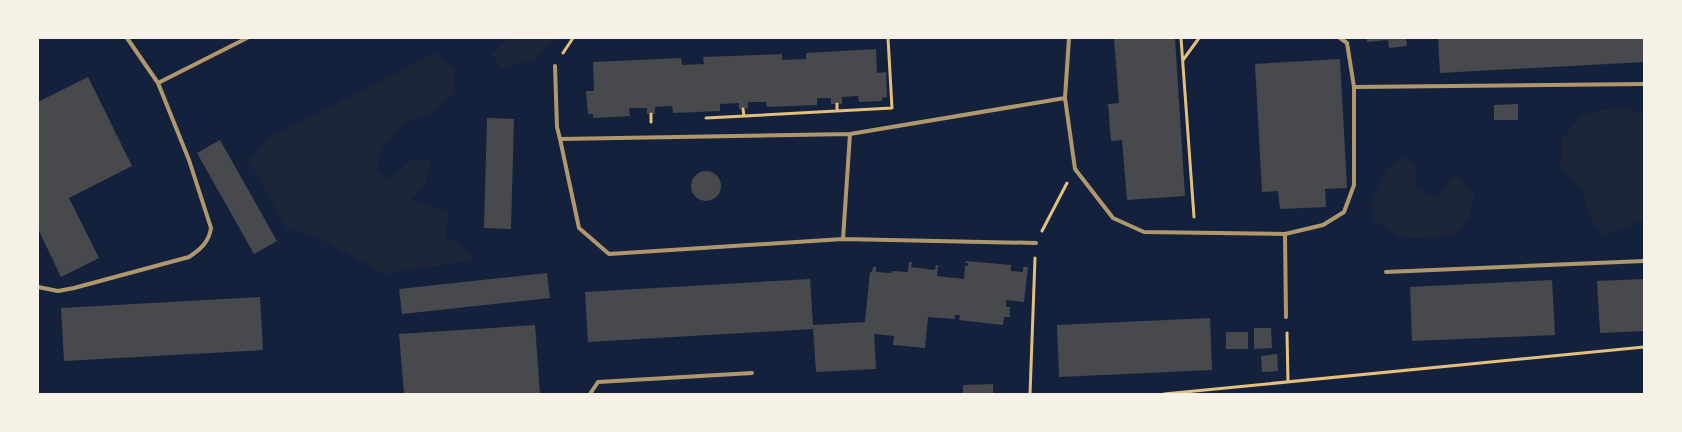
<svg xmlns="http://www.w3.org/2000/svg" width="1682" height="432" font-family="'Source Serif 4',serif">
	<rect width="100%" height="100%" fill="#14213d"/>
	<path fill="#1d2539" d="M 511,38 L 554,38 L 535,60 L 502,68 L 491,54 Z
		M 435,53 L 455,69 L 455,92 L 435,111 L 403,124 L 381,151 L 376,170 L 387,180 L 412,159 L 432,160 L 425,185 L 411,199 L 449,212 L 446,236 L 467,250 L 475,260 L 384,274 L 315,236 L 287,229 L 249,161 L 267,138 Z
		M 1619,107 L 1644,114 L 1644,220 L 1603,236 L 1588,214 L 1583,190 L 1560,168 L 1562,139 L 1583,114 Z
		M 1407,156 L 1415,165 L 1416,188 L 1437,197 L 1456,174 L 1474,194 L 1471,213 L 1456,236 L 1402,239 L 1373,220 L 1372,202 L 1390,166 Z"/>
	<path fill="#48494c" d="M 1114,38 L 1175,38 L 1185,196 L 1127,200 L 1122,140 L 1111,141 L 1108,104 L 1119,103 Z
		M 1367,38 L 1406,38 L 1407,46 L 1389,48 L 1388,40 L 1367,42 Z
		M 1438,38 L 1644,38 L 1644,62 L 1440,73 Z
		M 876,49 L 877,73 L 886,72 L 887,97 L 882,98 L 882,101 L 859,102 L 858,96 L 842,97 L 842,104 L 831,104 L 831,98 L 817,98 L 817,105 L 767,107 L 766,102 L 748,102 L 748,108 L 743,109 L 739,109 L 739,103 L 720,104 L 720,111 L 673,113 L 672,106 L 655,107 L 655,114 L 647,114 L 647,108 L 629,108 L 630,116 L 593,118 L 593,114 L 588,114 L 586,91 L 594,91 L 593,62 L 681,58 L 682,65 L 704,64 L 703,57 L 782,54 L 782,60 L 806,59 L 806,53 Z
		M 1340,59 L 1347,188 L 1325,189 L 1326,207 L 1280,209 L 1278,191 L 1262,192 L 1255,64 Z
		M 88,77 L 132,166 L 69,198 L 99,258 L 61,277 L 38,229 L 38,102 Z
		M 1518,104 L 1518,120 L 1494,120 L 1494,105 Z
		M 487,118 L 514,119 L 511,229 L 484,228 Z
		M 220,140 L 277,241 L 254,254 L 197,153 Z
		M691 186a15 15 0 1 1 30 0a15 15 0 1 1-30 0Z
		M 966,261 L 1011,265 L 1011,271 L 1023,272 L 1023,267 L 1028,267 L 1024,302 L 1006,300 L 1006,307 L 1010,307 L 1010,317 L 1004,317 L 1003,325 L 959,320 L 960,315 L 955,315 L 955,319 L 928,317 L 925,348 L 893,345 L 894,336 L 874,334 L 876,369 L 816,372 L 813,329 L 588,342 L 585,292 L 810,279 L 813,325 L 865,322 L 870,272 L 872,272 L 873,267 L 876,267 L 876,272 L 891,273 L 892,271 L 907,272 L 908,271 L 909,262 L 912,262 L 911,267 L 935,270 L 936,265 L 938,265 L 937,276 L 964,279 L 965,266 L 968,266 L 968,263 L 965,263 Z
		M 547,273 L 550,298 L 402,314 L 399,289 Z
		M 1644,279 L 1644,331 L 1600,333 L 1597,281 Z
		M 1552,280 L 1555,335 L 1412,341 L 1410,287 Z
		M 260,297 L 263,350 L 64,361 L 61,308 Z
		M 1210,318 L 1212,370 L 1059,377 L 1057,325 Z
		M 535,325 L 540,394 L 404,394 L 399,334 Z
		M 1254,328 L 1271,328 L 1272,348 L 1254,349 Z
		M 1226,332 L 1248,332 L 1248,349 L 1226,349 Z
		M 1277,354 L 1278,371 L 1262,372 L 1261,356 Z
		M 993,384 L 993,394 L 963,394 L 963,385 Z"/>
	<g fill="none" stroke-linecap="round" stroke-linejoin="round">
		<path stroke="#e5c07b" stroke-width="3" d="M 1181,38 L 1194,217
			M 563,53 L 573,38
			M 1183,60 L 1199,38
			M 743,109 L 744,116
			M 837,111 L 837,104
			M 651,114 L 651,122
			M 706,118 L 892,108 L 888,38
			M 1042,231 L 1067,183
			M 1287,333 L 1288,382
			M 1030,394 L 1035,258
			M 1164,394 L 1644,347"/>
		<path stroke="#b1986c" stroke-width="4" d="M 127,38 L 158,83
			M 1069,38 L 1065,98 L 1075,169 L 1113,218 L 1144,232 L 1285,234 L 1323,225 L 1344,212 L 1354,185 L 1354,87 L 1347,43 L 1340,38
			M 555,66 L 557,127 L 560,139
			M 1354,87 L 1644,84
			M 850,134 L 560,139 L 579,228 L 609,254 L 843,239 L 1036,243
			M 1285,234 L 1286,317
			M 843,239 L 850,134 L 1065,98
			M 1386,272 L 1644,261
			M 38,287 L 58,291 L 74,288 L 189,257 C 200,250 209,242 211,228 L 189,160 L 158,83 L 247,38
			M 590,394 L 598,382 L 752,373"/>
	</g>
	<rect width="1682" height="432" fill="none" stroke="#f6f1e7" stroke-width="78"/>
</svg>
